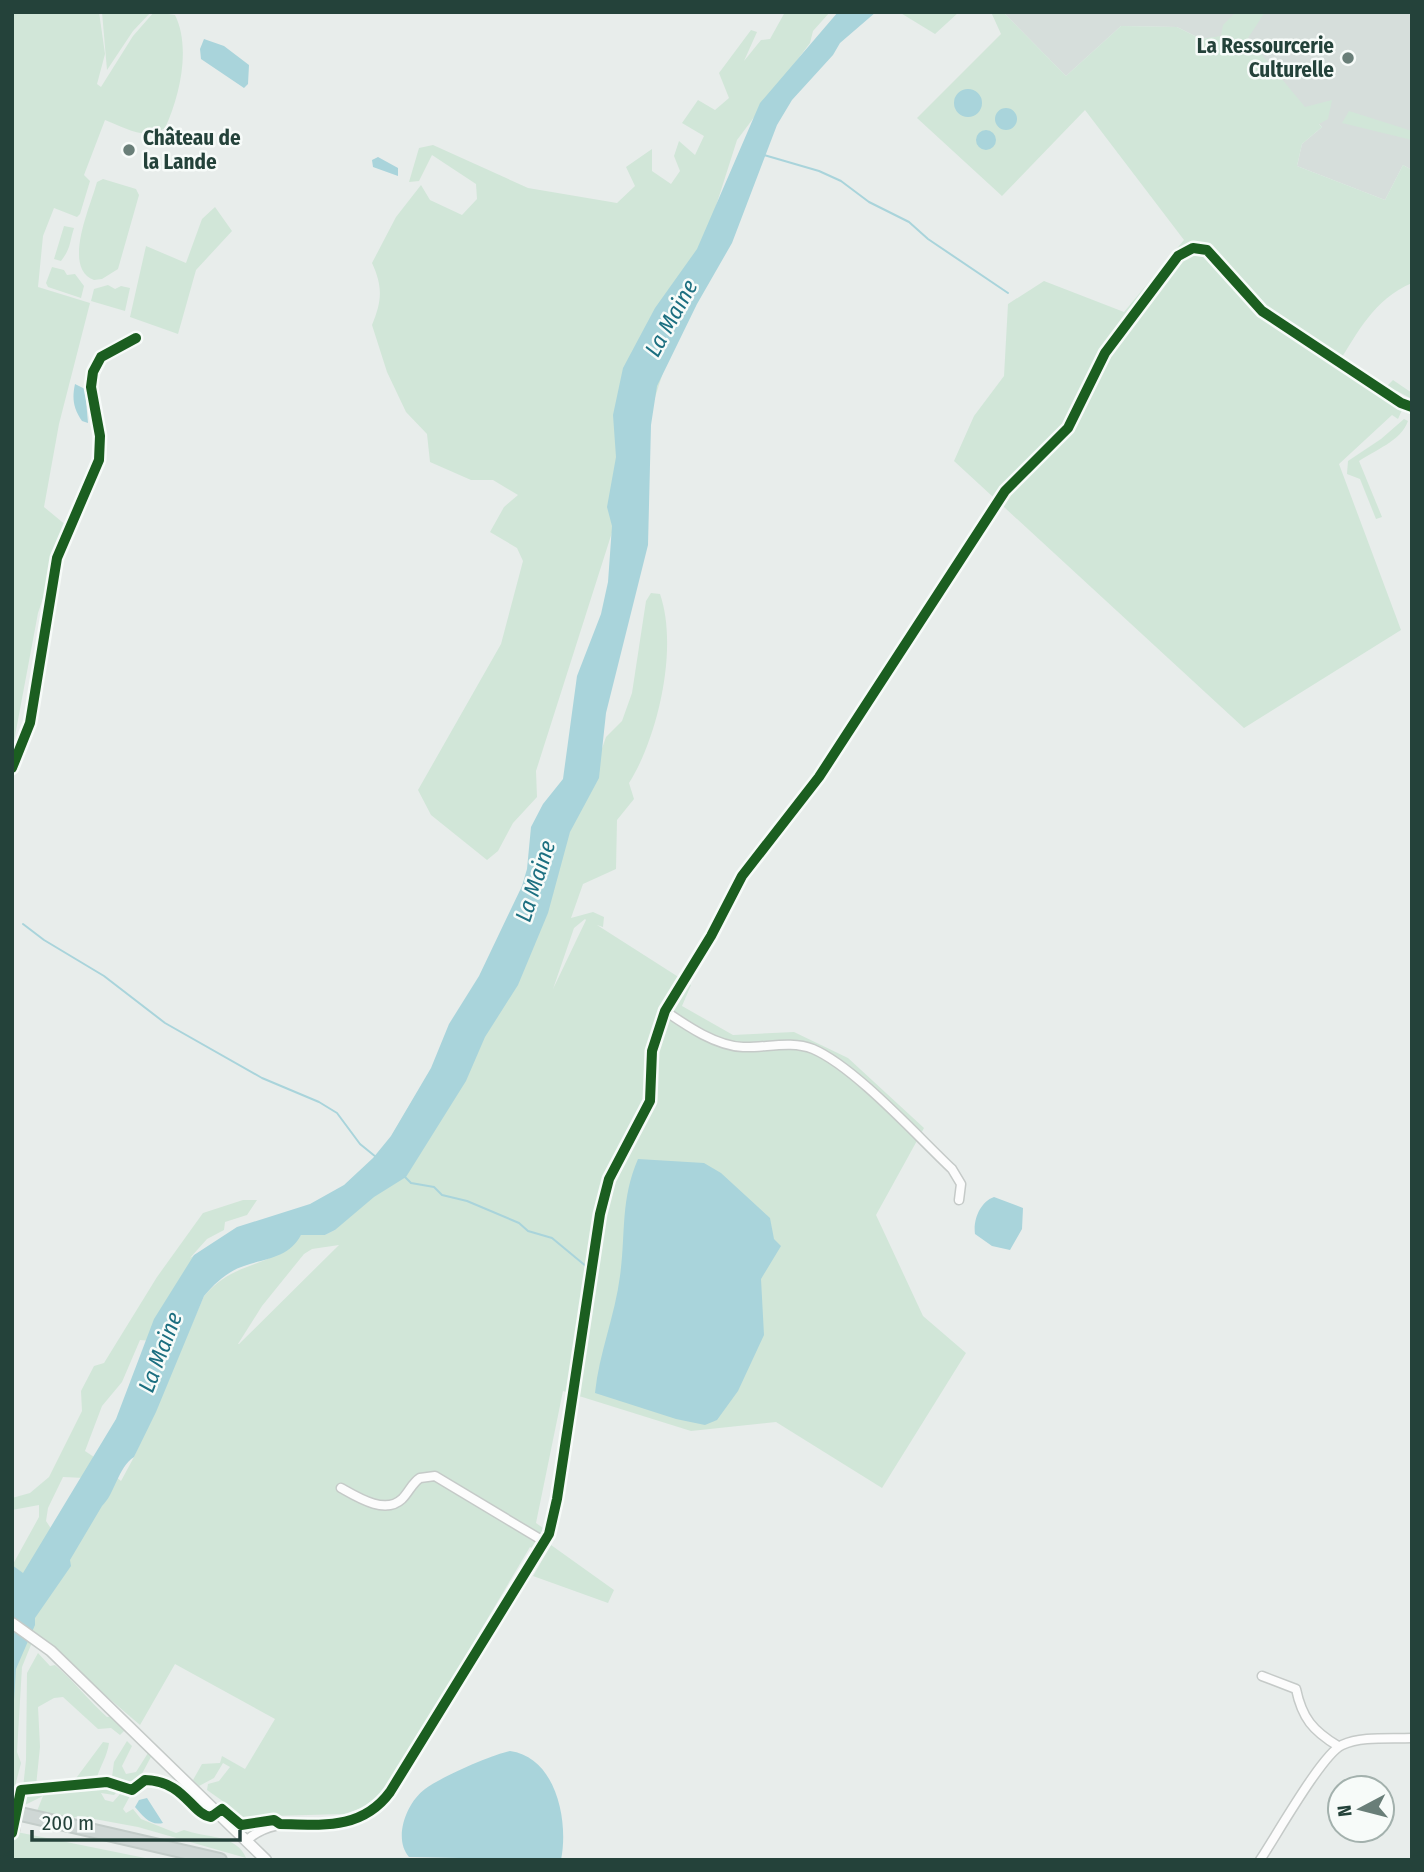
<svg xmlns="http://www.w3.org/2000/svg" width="1424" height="1872" font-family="'Fira Sans Condensed',sans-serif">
	<rect width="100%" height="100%" fill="#e8edeb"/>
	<path fill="#d6dedb" d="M 1003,12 L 1412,12 L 1412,170 L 1403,165 L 1385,200 L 1297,166 L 1302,144 L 1322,127 L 1233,35 L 1201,39 L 1177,27 L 1121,26 L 1066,76 Z"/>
	<path fill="#d1e6d8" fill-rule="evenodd" d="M 12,12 L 99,12 L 105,54 L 97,84 L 101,87 L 133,36 L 154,12 L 175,15 C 191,47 180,96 165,128 C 145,141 126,128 105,120 L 84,175 L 90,181 L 80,214 L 77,217 L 54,208 L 43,236 L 38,287 L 90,303 L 59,424 L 44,507 L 67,526 L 38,613 L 12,752 Z
		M 102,12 L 151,12 L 133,31 L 107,70 Z
		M 785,12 L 830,12 L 813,31 L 810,43 L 737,140 L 536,771 L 537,797 L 513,823 L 498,851 L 487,860 L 431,815 L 418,790 L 501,644 L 523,561 L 517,548 L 490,532 L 504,507 L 518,495 L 493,480 L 471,480 L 430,462 L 427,434 L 406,412 L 387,372 L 372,325 C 382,301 383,287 372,263 L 396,217 L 421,185 L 430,200 L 462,215 L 477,199 L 476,184 L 432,155 L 419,181 L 409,182 L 419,148 L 433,145 L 528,188 L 617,203 L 635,186 L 626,167 L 652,149 L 652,171 L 671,184 L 680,171 L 674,156 L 679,141 L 695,155 L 704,136 L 682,123 L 698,100 L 715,110 L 729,98 L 719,73 L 751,30 L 757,32 L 744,61 L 761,40 L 770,39 Z
		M 899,12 L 959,12 L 935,34 Z
		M 991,12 L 1003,12 L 1066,76 L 1121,26 L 1177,27 L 1201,39 L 1221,36 L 1223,25 L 1236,12 L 1265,12 L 1248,38 L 1305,107 L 1332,100 L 1328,119 L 1319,124 L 1322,127 L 1302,144 L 1297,166 L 1385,200 L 1403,165 L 1412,170 L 1412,283 C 1373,300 1359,331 1337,365 L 1379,394 L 1393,380 L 1412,393 L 1412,399 L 1397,391 L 1390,402 L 1402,410 L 1398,419 L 1392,415 L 1339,464 L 1401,630 L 1244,728 L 954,461 L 974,416 L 1004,376 L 1008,304 L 1044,281 L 1124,312 L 1184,240 L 1085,110 L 1002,196 L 917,118 L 1001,34 Z
		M 1349,111 L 1412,131 L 1412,140 L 1342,123 Z
		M 103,179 L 136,189 L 139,195 L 118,269 L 102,279 L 94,280 C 62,268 90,208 97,182 Z
		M 215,207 L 232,231 L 196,270 L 178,334 L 130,317 L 146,246 L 186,263 L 202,219 Z
		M 64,226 L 74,228 C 69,244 71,248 61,261 L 54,259 Z
		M 52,267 L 64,270 L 67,275 L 75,274 L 84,286 L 81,298 L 48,287 L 46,283 Z
		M 108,285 L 115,289 L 121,286 L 130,288 L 125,311 L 91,301 L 94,289 Z
		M 1404,419 L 1408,421 C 1401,441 1375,450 1359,461 L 1382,517 L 1376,519 L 1360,479 L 1347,474 L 1348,461 L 1381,439 Z
		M 651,593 L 660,594 C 679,649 657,739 629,783 L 634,799 L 617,820 L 616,869 L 583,884 L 571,918 L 593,912 L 604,917 L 603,927 L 597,925 L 691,985 L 682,1006 L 733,1035 L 794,1032 L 848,1058 L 924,1128 L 876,1215 L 923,1316 L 966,1353 L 882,1488 L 776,1422 L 691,1431 L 563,1391 L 536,1523 L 543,1528 L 541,1534 L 534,1531 L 533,1539 L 539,1543 L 536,1550 L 530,1547 L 384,1793 L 365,1807 L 344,1814 L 237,1817 L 222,1806 L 224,1802 L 207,1790 L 208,1784 L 219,1781 L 230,1767 L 223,1763 L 214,1778 L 199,1786 L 193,1780 L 202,1764 L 220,1763 L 222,1756 L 245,1769 L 275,1719 L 175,1664 L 140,1725 L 35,1635 L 22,1667 L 17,1752 L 21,1763 L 12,1798 L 12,1674 L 29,1622 L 116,1477 L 121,1481 L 134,1457 L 204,1296 C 237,1258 269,1271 301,1235 L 325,1235 L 335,1230 L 561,852 L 586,795 L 606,737 L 622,721 L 632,693 L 646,601 ZM 585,919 L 586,920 L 553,989 L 574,928 ZM 339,1245 L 239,1344 L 238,1344 L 262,1306 L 304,1254 L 312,1249 Z
		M 243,1200 L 257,1200 L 247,1215 L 225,1222 L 224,1230 L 207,1239 L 190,1258 L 233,1233 L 234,1239 L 152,1341 L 140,1340 L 122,1382 L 102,1406 L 85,1451 L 97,1459 L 85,1478 L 63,1477 L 48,1508 L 46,1521 L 52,1530 L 12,1606 L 12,1566 L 39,1517 L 39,1505 L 12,1510 L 12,1498 L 30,1493 L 49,1477 L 82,1411 L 81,1391 L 94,1366 L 104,1363 L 157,1277 L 203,1213 Z
		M 551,1545 L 614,1590 L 608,1603 L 533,1576 Z
		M 38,1653 L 50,1666 L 55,1665 C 74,1681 88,1700 107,1717 L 113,1716 L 127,1728 L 120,1735 L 111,1728 L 98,1729 L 63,1697 L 54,1698 L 38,1707 L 40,1747 L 36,1786 L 47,1783 L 50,1793 L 72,1791 L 74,1781 L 103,1742 L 109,1743 C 107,1759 97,1770 95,1786 L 106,1785 L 117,1792 L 114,1795 L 101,1793 L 105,1800 L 113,1802 L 127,1786 L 112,1777 L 114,1762 L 127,1741 L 132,1746 L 122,1766 L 126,1774 L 136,1772 L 148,1753 L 152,1755 L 123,1809 L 126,1813 L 133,1809 L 141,1819 L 176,1833 L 184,1830 C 205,1838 237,1834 246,1858 L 138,1827 L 78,1816 L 71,1819 L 37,1811 L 43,1796 L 21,1807 L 26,1760 L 27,1673 Z
		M 12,1831 L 155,1860 L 12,1860 Z"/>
	<path fill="#a9d4db" d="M 838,12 L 876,12 L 840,43 L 833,55 L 792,100 L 777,125 L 732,243 L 697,304 L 657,386 L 651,425 L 648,545 L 606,713 L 599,778 L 570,832 L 548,913 L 518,985 L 485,1037 L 466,1081 L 406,1177 L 374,1197 L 335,1230 L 325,1235 L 301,1235 C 289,1258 266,1258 244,1266 C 228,1271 215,1283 204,1296 L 156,1412 L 134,1457 C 118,1467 115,1494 102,1506 L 70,1560 L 71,1566 L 35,1618 L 35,1625 L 16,1669 L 12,1732 L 12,1565 L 23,1573 L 116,1419 L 154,1319 L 194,1255 L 237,1227 L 310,1204 L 344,1185 L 373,1158 L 391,1136 L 431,1068 L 449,1024 L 479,976 L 522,886 L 527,869 L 531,827 L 543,804 L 563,779 L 577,676 L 601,614 L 608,582 L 612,526 L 607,507 L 616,457 L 613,415 L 623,368 L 655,308 L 697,249 L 760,103 Z
		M 204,39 L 224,46 L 249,65 L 248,84 L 244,88 L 201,59 L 200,49 Z
		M954 103a14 14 0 1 1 28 0a14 14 0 1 1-28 0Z
		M995 119a11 11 0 1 1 22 0a11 11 0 1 1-22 0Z
		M976 140a10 10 0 1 1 20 0a10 10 0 1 1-20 0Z
		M 378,157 L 398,168 L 398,176 L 373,167 L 372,160 Z
		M 75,384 L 85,389 L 88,423 L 82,421 C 73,408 72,398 75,384 Z
		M 638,1159 L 704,1163 L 721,1173 L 770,1218 L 774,1239 L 781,1246 L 761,1279 L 764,1335 L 738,1391 L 717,1420 L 705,1425 L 676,1419 L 595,1393 C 599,1353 615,1316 620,1276 C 626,1233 620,1201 638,1159 Z
		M 994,1197 L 1023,1208 L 1022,1229 L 1010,1250 L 992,1246 L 975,1234 C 973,1220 980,1202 994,1197 Z
		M 510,1751 C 556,1757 569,1821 561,1860 L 409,1857 C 393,1839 406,1803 425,1789 C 441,1777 491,1755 510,1751 Z
		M 147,1798 L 163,1823 C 150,1826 143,1816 135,1807 L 139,1800 Z"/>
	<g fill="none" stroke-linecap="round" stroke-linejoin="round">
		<path stroke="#a9d4db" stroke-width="2" d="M 764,155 L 819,171 L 841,181 L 869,202 L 909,222 L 928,239 L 1008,293
			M 23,924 L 44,940 L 104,976 L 165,1023 L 262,1078 L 319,1102 L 337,1113 L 360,1144 L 376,1157
			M 404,1176 L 411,1183 L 434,1187 L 442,1195 L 467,1201 L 519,1223 L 528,1231 L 552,1238 L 587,1267"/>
		<defs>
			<path id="minor" d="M 12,768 L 30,723 L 57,558 L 99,460 L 100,436 L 91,387 L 93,372 L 101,357 L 136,338
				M 665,1011 C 687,1026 716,1046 743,1047 C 765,1048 791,1040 813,1049 C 855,1067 917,1136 952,1169 L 961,1184 L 959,1200
				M 341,1488 C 357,1497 385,1515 402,1499 C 409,1492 412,1483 420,1478 L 435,1476 L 545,1542
				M 1262,1676 L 1296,1689 C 1302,1718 1313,1731 1338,1746
				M 15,1830 L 16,1823
				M 246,1841 C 286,1804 338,1845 384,1801 L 532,1565 L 549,1534 L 557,1499 L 600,1214 L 609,1179 L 650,1101 L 652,1051 L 665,1011 L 711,936 L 742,876 L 819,777 L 1005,491 L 1068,428 L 1105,353 L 1178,256 L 1193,248 L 1207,250 L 1262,311 L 1401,403 L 1412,407
				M 1260,1860 C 1275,1838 1322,1754 1342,1745 C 1362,1736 1389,1739 1412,1738"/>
			<path id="tertiary" d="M 12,1623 L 51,1651 L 266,1860"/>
			<path id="primary" d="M 12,1812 L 220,1860"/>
		</defs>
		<use href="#minor" stroke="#c5cac8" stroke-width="11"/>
		<use href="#tertiary" stroke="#c5cac8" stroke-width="13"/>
		<use href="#primary" stroke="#c3ccc9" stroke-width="16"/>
		<use href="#minor" stroke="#fcfcfc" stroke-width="8"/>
		<use href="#tertiary" stroke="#fcfcfc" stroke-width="10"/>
		<use href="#primary" stroke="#cfd7d5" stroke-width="12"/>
		<defs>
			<path id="cycleway" d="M 12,768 L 30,723 L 57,558 L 99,460 L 100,436 L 91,387 L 93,372 L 101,357 L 136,338
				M 12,1833 L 21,1790 L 107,1782 L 132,1790 L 145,1780 C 185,1781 191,1814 211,1817 L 222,1809 L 241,1825 L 274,1820 L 280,1824 C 322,1825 362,1830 390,1792 L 549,1534 L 557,1499 L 600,1214 L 609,1179 L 650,1101 L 652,1051 L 665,1011 L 711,936 L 742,876 L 819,777 L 1005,491 L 1068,428 L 1105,353 L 1178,256 L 1193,248 L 1207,250 L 1262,311 L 1401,403 L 1412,407"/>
		</defs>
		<use href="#cycleway" stroke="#f7fbf9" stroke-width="15"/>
		<use href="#cycleway" stroke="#1b5e20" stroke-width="10"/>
	</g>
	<g fill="#697e78" stroke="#f7fbf9" stroke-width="2.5">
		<circle cx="1348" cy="58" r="7"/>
		<circle cx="129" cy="150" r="7"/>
	</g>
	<g text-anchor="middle" stroke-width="5" stroke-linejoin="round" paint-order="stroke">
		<g font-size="21" font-weight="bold" fill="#24423a" stroke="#f7fbf9" text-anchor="end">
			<text x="1334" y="53">La Ressourcerie<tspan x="1334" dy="24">Culturelle</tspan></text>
			<text x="143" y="145" text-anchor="start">Château de<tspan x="143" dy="24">la Lande</tspan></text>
		</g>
		<g font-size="23" font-style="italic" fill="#1c6f80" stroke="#f7fbf9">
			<text transform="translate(671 318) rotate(-61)" y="8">La Maine</text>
			<text transform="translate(535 881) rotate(-72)" y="8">La Maine</text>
			<text transform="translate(160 1352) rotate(-69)" y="8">La Maine</text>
		</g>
	</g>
	<rect width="1424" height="1872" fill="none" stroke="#24423a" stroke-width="28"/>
	<g transform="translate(1361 1809) rotate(263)"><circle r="33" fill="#f7fbf9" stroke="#a3b1ad" stroke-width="2"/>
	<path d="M0-5L12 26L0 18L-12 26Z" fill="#697e78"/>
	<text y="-10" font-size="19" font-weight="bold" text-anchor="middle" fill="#24423a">N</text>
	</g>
	<path d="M32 1830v10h208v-10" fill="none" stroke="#24423a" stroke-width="3.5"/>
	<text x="42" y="1830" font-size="21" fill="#24423a" stroke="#f7fbf9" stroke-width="5" paint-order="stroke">200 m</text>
</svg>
